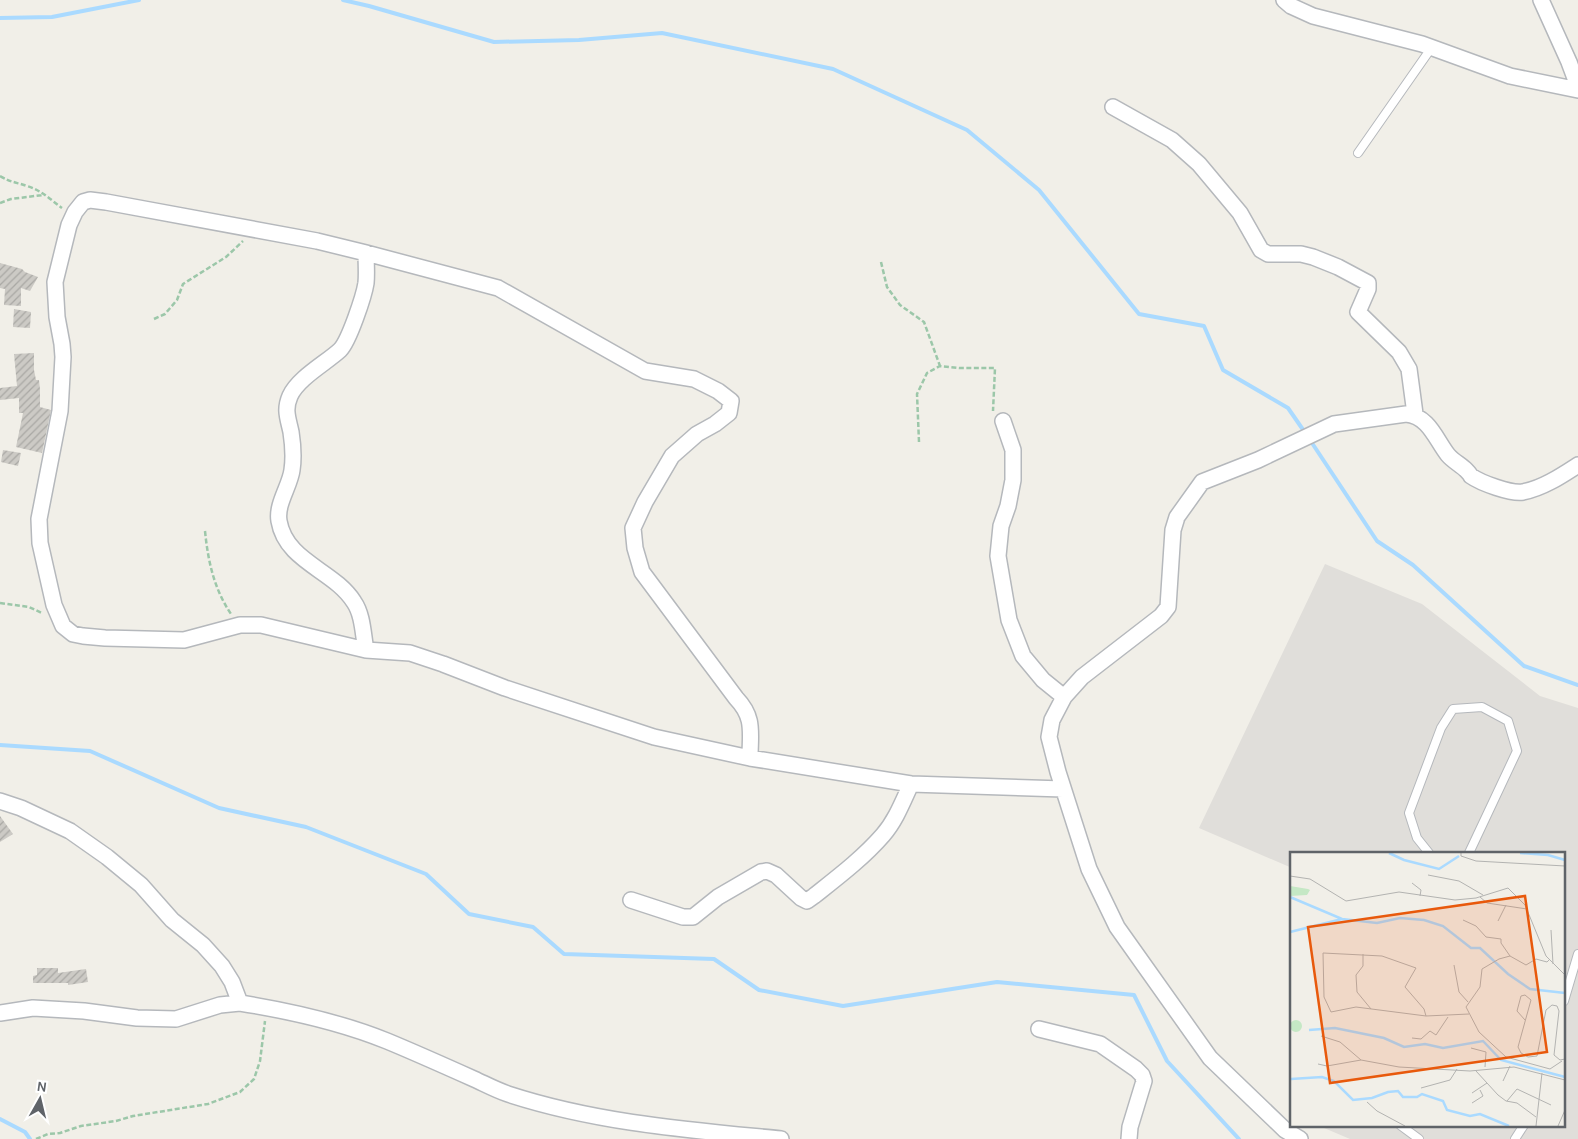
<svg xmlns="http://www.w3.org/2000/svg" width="1578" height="1139" font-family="Karla,sans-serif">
	<defs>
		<pattern id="building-hatch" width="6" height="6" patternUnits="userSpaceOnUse" patternTransform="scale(1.25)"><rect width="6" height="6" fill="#cccac5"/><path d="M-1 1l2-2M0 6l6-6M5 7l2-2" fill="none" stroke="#a9a8a4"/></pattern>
	</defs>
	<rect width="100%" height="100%" fill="#f1efe8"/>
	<path fill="#e0deda" d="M 1325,564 L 1422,604 L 1540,696 L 1578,708 L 1578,1139 L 1350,1139 L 1317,1125 L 1564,1125 L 1564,853 L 1292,853 L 1292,868 L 1199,828 Z"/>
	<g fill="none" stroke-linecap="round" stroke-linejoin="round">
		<path stroke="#aadaff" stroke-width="4" d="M 343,0 L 369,6 L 494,42 L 579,40 L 662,33 L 833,69 L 967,130 L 1039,190 L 1139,314 L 1204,326 L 1223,370 L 1288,408 L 1306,434
			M 0,18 L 52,17 L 139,0
			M 1310,440 L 1377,541 L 1413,565 L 1524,666 L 1578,685
			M 0,745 L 90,751 L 219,808 L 306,827 L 426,874 L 469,914 L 533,927 L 564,954 L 714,959 L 759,990 L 843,1006 L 997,982 L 1134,995 L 1167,1061 L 1239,1139
			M 0,1119 L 25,1132 L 30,1139"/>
	</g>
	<path fill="url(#building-hatch)" d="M 0,263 L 22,269 L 25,272 L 38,277 L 30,291 L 21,288 L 21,306 L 4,305 L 5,289 L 0,288 Z
		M 14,309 L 31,312 L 30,328 L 13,327 Z
		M 34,353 L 34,370 L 36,380 L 39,380 L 40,389 L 40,407 L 51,410 L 42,453 L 16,447 L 23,413 L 19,413 L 19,398 L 0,400 L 0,388 L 17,386 L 14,354 Z
		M 3,450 L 21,453 L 18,466 L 1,462 Z
		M 0,816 L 13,834 L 0,842 Z
		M 37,968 L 58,968 L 58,973 L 86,969 L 88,982 L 68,985 L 68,983 L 33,983 L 33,976 L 37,975 Z"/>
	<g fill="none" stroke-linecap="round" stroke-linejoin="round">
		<defs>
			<path id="lane" d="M 1358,153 L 1432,47
				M 1429,853 L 1417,838 L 1409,813 L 1441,728 L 1453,709 L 1482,707 L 1508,721 L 1517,751 L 1469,853
				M 1564,1001 L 1578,954
				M 1400,1125 L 1419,1139
				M 1515,1139 L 1524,1125"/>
			<path id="street" d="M 1284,0 L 1291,6 L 1313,16 L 1422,44 L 1510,76 L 1578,90
				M 1541,0 L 1569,62 L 1578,86
				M 1113,107 L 1172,140 L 1199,164 L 1240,213 L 1261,250 L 1268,254 L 1301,254 L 1313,257 L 1338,267 L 1368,283 L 1368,289 L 1358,312 L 1399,352 L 1409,369 L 1415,414
				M 1003,421 L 1013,450 L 1013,480 L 1008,506 L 1001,526 L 998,556 L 1009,620 L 1023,656 L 1043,680 L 1064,697
				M 366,650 C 363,635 363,615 354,602 C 334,570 286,562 279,521 C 276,504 290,486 292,470 C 294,457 293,445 291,432 C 288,418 284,410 290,396 C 298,378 326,363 340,350 C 349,341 364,296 366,283 C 367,273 366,263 366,253
				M 750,758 C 750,732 755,718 736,698 L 642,572 L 635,548 L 633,528 L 645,502 L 672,456 L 697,434 L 715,424 L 729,413 L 731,401 L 718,391 L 694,379 L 645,371 L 498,288 L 366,253 L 317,241 L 106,202 L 90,200 L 83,202 L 75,212 L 69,225 L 55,282 L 57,317 L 62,344 L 63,357 L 60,411 L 39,519 L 40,543 L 54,605 L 63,626 L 73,634 L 83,636 L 105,638 L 184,640 L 240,625 L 261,625 L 366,650 L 410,653 L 443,664 L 505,688 L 654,737 L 750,758 L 911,784 L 1063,789
				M 0,801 L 21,808 L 70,831 L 107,857 L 141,885 L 172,920 L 203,945 L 222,966 L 232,982 L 240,1003 C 290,1011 340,1022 387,1041 C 416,1053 445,1066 474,1079 C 485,1084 496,1090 508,1094 C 597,1123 689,1130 781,1139
				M 631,900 L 683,917 L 693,917 L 718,897 L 761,872 L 767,871 L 776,875 L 801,898 L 807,901 L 814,896 C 838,877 863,858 883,835 C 896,820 903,801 911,784
				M 0,1013 L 33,1008 L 84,1011 L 137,1018 L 176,1019 L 220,1005 L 240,1003
				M 1039,1029 L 1100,1044 L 1136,1069 L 1142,1075 L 1144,1081 L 1130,1127 L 1129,1139
				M 1300,1139 L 1285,1130 L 1210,1058 L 1117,927 L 1089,869 L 1058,772 L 1049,737 L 1052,720 L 1064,697 L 1082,677 L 1161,616 L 1168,607 L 1173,530 L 1177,517 L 1202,482 L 1258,460 L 1334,424 L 1406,414 C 1429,416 1436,440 1448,455 C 1453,461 1461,465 1466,470 C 1467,471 1471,475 1471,476 C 1481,483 1511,494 1523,492 C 1543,488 1561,476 1578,465"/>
		</defs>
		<use href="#lane" stroke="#b5b8bc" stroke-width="10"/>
		<use href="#street" stroke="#b5b8bc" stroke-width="18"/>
		<path stroke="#9cc7a9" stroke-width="2.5" stroke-dasharray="5 2.5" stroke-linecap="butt" d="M 0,176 C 12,183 16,182 27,186 C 41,190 51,200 62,208
			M 0,203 L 11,199 L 43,195
			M 881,262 L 887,287 L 900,305 L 924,322 L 940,366
			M 154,319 L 165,314 L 177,300 L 183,284 L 226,257 L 243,241
			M 919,442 L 917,394 L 927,373 L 940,366 L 960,368 L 995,368 L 993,411
			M 205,531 C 208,561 214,589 231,614
			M 0,603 L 29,607 L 42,613
			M 36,1139 L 48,1134 L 60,1133 L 81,1126 L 116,1121 L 133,1116 L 208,1104 L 240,1092 L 254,1079 L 260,1061 L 265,1021"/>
		<use href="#lane" stroke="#fff" stroke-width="8"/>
		<use href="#street" stroke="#fff" stroke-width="15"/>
	</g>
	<g transform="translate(1290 852)">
		<rect width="275" height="275" fill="#f1efe8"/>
		<path d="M 0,34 L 18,37 L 20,38 L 17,43 L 0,44 ZM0 174a6 6 0 1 1 12 0a6 6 0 1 1-12 0Z" fill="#c5e8c5"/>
		<path fill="none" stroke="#aadaff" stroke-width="2.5" d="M 99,1 L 114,8 L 149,17 L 169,4M 230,1 L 258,3 L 275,8M 0,45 L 52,67 L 87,71 L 110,66 L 134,68 L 153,74 L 181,96 L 190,96 L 218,122 L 240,137 L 275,141M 0,80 L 52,67M 19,178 L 45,176 L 94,186 L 114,195 L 135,192 L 153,196 L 193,189 L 211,208 L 275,225M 1,227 L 32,225 L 44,229 L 63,248 L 82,246 L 98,240 L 108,239 L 113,245 L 127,245 L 132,242 L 153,249 L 157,258 L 180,264 L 190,262 L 219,274"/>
		<path fill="none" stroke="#b3b3b1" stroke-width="1" d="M 171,1 L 171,4 L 186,9 L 275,14M 138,23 L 169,29 L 193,43M 0,24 L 20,27 L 56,49 L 109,40 L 165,48 L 186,46 L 218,36 L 235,53 L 256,104 L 275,123M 122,31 L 131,38 L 130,44M 190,45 L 197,51 L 237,57M 173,68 L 186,74 L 196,85 L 211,87 L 211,91 L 220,104M 208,69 L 216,53M 261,78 L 263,112M 73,102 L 73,114 L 66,123 L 67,140 L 81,157M 259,108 L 257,110 L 246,107 L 236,113 L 220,104 L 209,107 L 192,117 L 190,135 L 176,155 L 189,180 L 216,205 L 260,217 L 272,209M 164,113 L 169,140 L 178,150M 136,164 L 134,157 L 115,135 L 126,116 L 92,104 L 33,101 L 34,145 L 41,160 L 66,155 L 136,164 L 179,162M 235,168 L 227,159 L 231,144 L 235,143 L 241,148 L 228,195 L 231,201 L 238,205 L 247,204 L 256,158 L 262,153 L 267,154 L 269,159 L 264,203 L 270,208 L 275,207M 31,184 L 50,190 L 71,208 L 109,215 L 180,219 L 224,215 L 275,228M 122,186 L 131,187 L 140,179 L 146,183 L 158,165M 181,196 L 196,200 L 195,215M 28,212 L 37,214 L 71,208M 186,219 L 208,243 L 216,249 L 227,251 L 246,265M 213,229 L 220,214M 131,236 L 160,228 L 167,217M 182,241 L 197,231M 217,249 L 227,237 L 261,253M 77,250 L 87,259 L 115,274M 182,251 L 193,244 L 190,238M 246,274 L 252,221M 268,274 L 275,258"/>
		<path fill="#e8590c" fill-opacity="0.15" stroke="#e8590c" stroke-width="2.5" d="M 235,44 L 257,200 L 40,231 L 18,75 Z"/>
		<rect width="275" height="275" fill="none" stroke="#5f6368" stroke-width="2.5"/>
	</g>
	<g transform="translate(40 1099) rotate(8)" stroke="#ffffff" stroke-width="4" paint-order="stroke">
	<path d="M0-4L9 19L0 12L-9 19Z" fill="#5f6368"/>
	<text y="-8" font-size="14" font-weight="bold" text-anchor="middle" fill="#5f6368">N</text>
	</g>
</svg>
